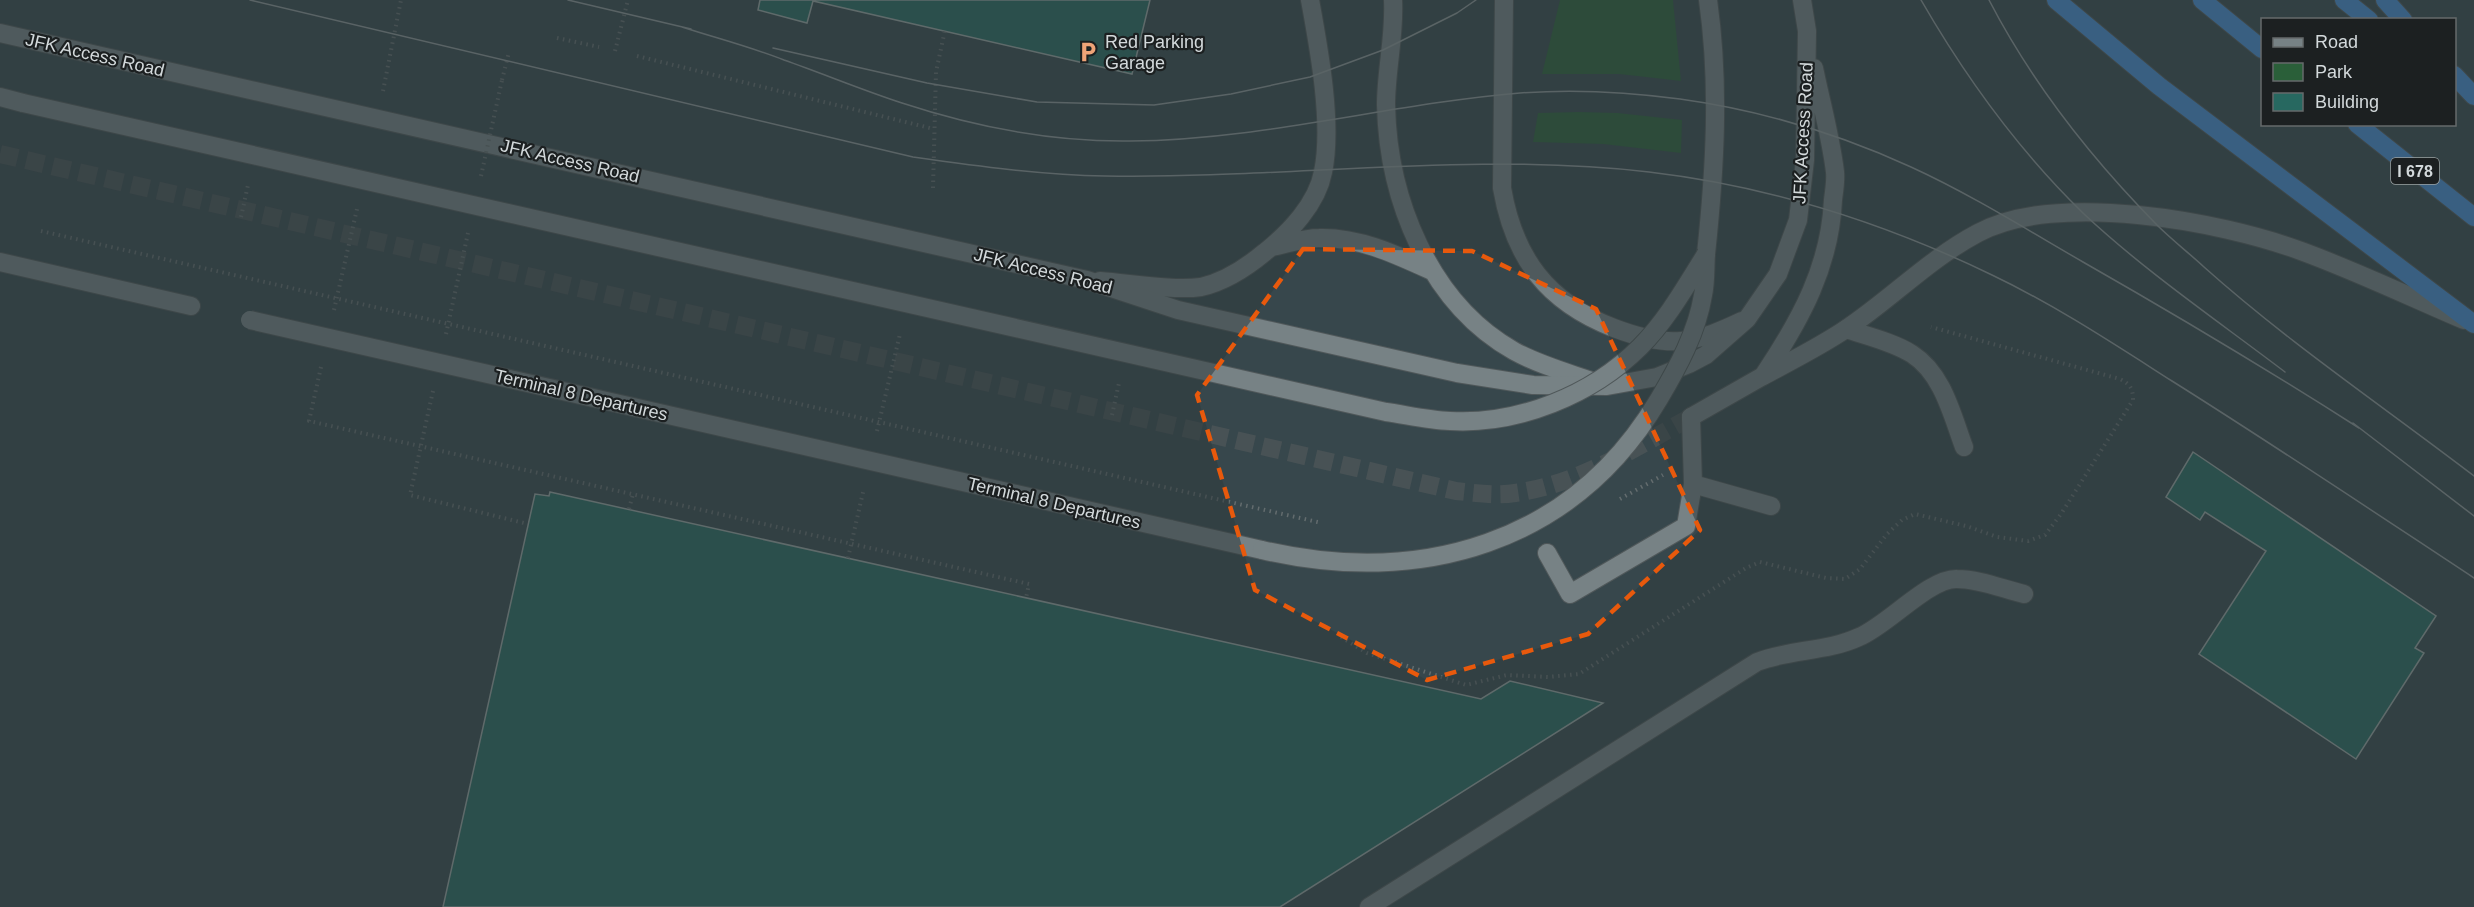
<svg xmlns="http://www.w3.org/2000/svg" width="2474" height="907" font-family="Helvetica,sans-serif">
	<rect width="100%" height="100%" fill="#303a3d"/>
	<path fill="#37474c" fill-rule="evenodd" d="M 0,0 L 2474,0 L 2474,907 L 0,907 ZM 2262,20 L 2454,20 L 2454,124 L 2262,124 Z"/>
	<path fill="#2a5f39" d="M 1560,0 L 1673,0 L 1681,81 L 1619,74 L 1542,74 Z
		M 1579,112 L 1618,113 L 1682,120 L 1681,153 L 1603,144 L 1533,142 L 1538,113 Z"/>
	<path fill="#276860" stroke="#98a4a2" stroke-width="1.5" d="M 760,0 L 1150,0 L 1132,74 L 813,1 L 807,23 L 758,10 Z
		M 2193,452 L 2436,616 L 2415,648 L 2424,653 L 2356,759 L 2199,654 L 2266,551 L 2205,512 L 2200,520 L 2166,497 Z
		M 550,492 L 1481,699 L 1510,681 L 1603,703 L 1280,907 L 443,907 L 535,494 L 549,496 Z"/>
	<g fill="none" stroke-linecap="round" stroke-linejoin="round">
		<path stroke="#485255" stroke-width="18" stroke-dasharray="18 9" stroke-linecap="butt" d="M 0,154 L 1456,491 C 1475,493 1496,496 1515,493 C 1579,484 1635,448 1691,417"/>
		<defs>
			<path id="service" d="M 1393,0 C 1395,35 1386,70 1386,105 C 1388,199 1429,303 1514,351 C 1541,366 1573,374 1603,385
				M 1504,0 L 1502,188 C 1514,258 1547,302 1614,328 C 1635,336 1658,343 1681,341 C 1703,339 1723,330 1742,321
				M 1272,247 C 1287,244 1304,238 1319,238 C 1359,237 1395,254 1432,271
				M 0,262 L 191,306
				M 1100,281 C 1129,283 1173,291 1201,287 C 1223,282 1247,267 1265,252 C 1289,233 1317,204 1323,172 C 1333,124 1319,49 1310,0
				M 1846,329 C 1867,336 1893,342 1912,354 C 1943,374 1952,415 1964,447
				M 1693,484 L 1771,506
				M 1170,529 L 1262,550
				M 1547,553 L 1570,594 L 1686,526 L 1693,484 L 1691,417
				M 1369,907 L 1757,662 C 1790,649 1827,652 1859,637 C 1888,625 1929,578 1957,579 C 1979,579 2003,589 2024,594"/>
			<path id="minor" d="M 0,97 L 23,103
				M 1691,417 L 1763,376"/>
			<path id="tertiary" d="M 0,33 L 1087,280 L 1178,310 L 1457,373 L 1533,385 L 1607,386 L 1657,377 L 1689,364 L 1706,355 L 1747,319 L 1778,274 L 1798,220 L 1805,160 L 1807,31 L 1802,0
				M 1706,254 C 1715,169 1720,85 1708,0
				M 1765,373 C 1801,319 1830,266 1833,200 C 1834,191 1836,181 1835,172 C 1831,138 1821,102 1814,68
				M 1763,376 C 1791,361 1819,347 1846,329 C 1891,299 1929,259 1978,233 C 2056,191 2220,221 2301,251 C 2356,271 2410,297 2464,320"/>
			<path id="motorway" d="M 2056,0 L 2159,86 L 2474,324
				M 2202,0 L 2262,49
				M 2344,0 L 2369,20
				M 2385,0 L 2403,20
				M 2454,75 L 2474,96
				M 2357,124 L 2474,217"/>
		</defs>
		<use href="#service" stroke="#50585a" stroke-width="20"/>
		<use href="#minor" stroke="#50585a" stroke-width="20"/>
		<use href="#tertiary" stroke="#50585a" stroke-width="20"/>
		<use href="#motorway" stroke="#50585a" stroke-width="20"/>
		<path stroke="#636c6e" stroke-width="4" stroke-dasharray="1.5 4.5" stroke-linecap="butt" d="M 557,38 L 599,47
			M 615,51 L 628,0
			M 637,56 L 934,129
			M 502,80 L 509,52
			M 383,91 L 401,0
			M 933,188 L 936,72 L 945,30
			M 241,217 L 248,185
			M 41,231 L 1322,523
			M 334,310 L 357,209
			M 321,367 L 309,421 L 1029,584 L 1026,598
			M 1112,415 L 1119,383
			M 877,431 L 900,334
			M 1620,499 L 1663,475
			M 629,509 L 633,494
			M 848,558 L 864,488
			M 1341,637 L 1367,653 L 1466,685 L 1507,675 L 1548,677 L 1579,674 L 1746,568 L 1760,562 L 1826,578 L 1845,579 L 1860,569 L 1887,534 L 1902,520 L 1915,514 L 1966,526 L 1997,537 L 2028,541 L 2045,535 L 2061,514 L 2133,400 C 2133,388 2130,384 2120,379 L 1931,327"/>
		<use href="#service" stroke="#778285" stroke-width="18"/>
		<use href="#minor" stroke="#778285" stroke-width="18"/>
		<use href="#tertiary" stroke="#778285" stroke-width="18"/>
		<use href="#motorway" stroke="#458dd5" stroke-width="18"/>
		<path stroke="#8d9597" stroke-width="1.5" d="M 250,0 L 913,157 C 977,166 1041,175 1105,176 C 1286,179 1468,151 1649,172 C 1768,186 1885,223 1992,275 C 2055,305 2114,344 2172,381 C 2274,445 2374,512 2474,578
			M 568,0 L 691,29
			M 1921,0 C 1966,78 2019,151 2084,214 C 2146,272 2218,321 2285,372
			M 1989,0 C 2032,83 2091,158 2157,225 C 2172,240 2189,253 2204,267 C 2289,343 2384,407 2474,476
			M 682,27 C 716,38 751,47 784,60 C 824,74 862,90 902,103 C 975,127 1053,142 1130,141 C 1262,140 1389,104 1520,93 C 1572,89 1628,92 1680,99 C 1759,110 1839,134 1911,167 C 1970,194 2026,229 2083,262 C 2176,315 2268,370 2359,428
			M 773,48 L 927,83 L 1037,102 L 1154,105 L 1231,94 L 1310,77 L 1383,50 L 1457,13 L 1476,0
			M 2353,423 L 2474,516"/>
		<defs>
			<path id="service-bridge" d="M 250,320 L 1170,529
				M 1262,550 C 1420,587 1573,544 1659,399 C 1678,367 1697,332 1703,295 C 1706,282 1705,267 1706,254"/>
			<path id="minor-bridge" d="M 23,103 L 1386,412 C 1407,415 1428,420 1450,421 C 1518,425 1592,395 1640,347 C 1667,320 1686,286 1706,254"/>
		</defs>
		<use href="#service-bridge" stroke="#50585a" stroke-width="20" stroke-linecap="butt"/>
		<use href="#minor-bridge" stroke="#50585a" stroke-width="20" stroke-linecap="butt"/>
		<path stroke="#636c6e" stroke-width="4" stroke-dasharray="1.5 4.5" stroke-linecap="butt" d="M 481,176 L 502,80
			M 446,334 L 468,233
			M 433,391 L 410,495 L 528,524"/>
		<use href="#service-bridge" stroke="#778285" stroke-width="18"/>
		<use href="#minor-bridge" stroke="#778285" stroke-width="18"/>
	</g>
	<path d="M0 0H2474V907H0ZM 1303,249 L 1472,251 L 1596,309 L 1700,530 L 1588,634 L 1427,680 L 1255,590 L 1197,395 Z" fill="#303a3d" fill-opacity=".55" fill-rule="evenodd"/>
	<path fill="none" stroke="#e8590c" stroke-width="4.5" stroke-dasharray="12 8" stroke-linejoin="round" d="M 1303,249 L 1472,251 L 1596,309 L 1700,530 L 1588,634 L 1427,680 L 1255,590 L 1197,395 Z"/>
	<defs>
		<symbol id="parking-bare" viewBox="-9 -9 18 18"><path d="M-3.5-5.5H1a3.5 3.5 0 0 1 0 7H-1V5.5H-3.5ZM-1-3.4V-.6H.8a1.4 1.4 0 0 0 0-2.8Z" fill="#efa377" stroke="#1c2021" stroke-width="2.5" paint-order="stroke"/></symbol>
	</defs>
	<g fill-rule="evenodd">
		<use href="#parking-bare" x="1073" y="37" width="30" height="30"/>
	</g>
	<g text-anchor="middle" stroke-width="4.5" stroke-linejoin="round" paint-order="stroke">
		<rect fill="#1c2021" stroke="#9ca2a3" stroke-width="1.5" x="2391" y="158" width="48" height="26" rx="4.5"/>
		<g font-size="16" font-weight="bold" fill="#d3d9db">
			<text x="2415" y="177">I 678</text>
		</g>
		<g font-size="18" fill="#d3d9db" stroke="#1c2021" text-anchor="start">
			<text x="1105" y="48">Red Parking<tspan x="1105" dy="21">Garage</tspan></text>
		</g>
		<g font-size="18" fill="#d3d9db" stroke="#1c2021">
			<text transform="translate(95 55) rotate(13)" y="6">JFK Access Road</text>
			<text transform="translate(1803 133) rotate(-87)" y="6">JFK Access Road</text>
			<text transform="translate(570 161) rotate(13)" y="6">JFK Access Road</text>
			<text transform="translate(1043 271) rotate(14)" y="6">JFK Access Road</text>
			<text transform="translate(581 395) rotate(13)" y="6">Terminal 8 Departures</text>
			<text transform="translate(1054 503) rotate(13)" y="6">Terminal 8 Departures</text>
		</g>
	</g>
	<rect x="2261" y="18" width="195" height="108" fill="#1c2021" stroke="#656a6b" stroke-width="1.5"/>
	<rect x="2273" y="38" width="30" height="9" fill="#778285" stroke="#656a6b" stroke-width="1.5"/>
	<text x="2315" y="48" font-size="18" fill="#d3d9db">Road</text>
	<rect x="2273" y="63" width="30" height="18" fill="#2a5f39" stroke="#656a6b" stroke-width="1.5"/>
	<text x="2315" y="78" font-size="18" fill="#d3d9db">Park</text>
	<rect x="2273" y="93" width="30" height="18" fill="#276860" stroke="#656a6b" stroke-width="1.5"/>
	<text x="2315" y="108" font-size="18" fill="#d3d9db">Building</text>
</svg>
